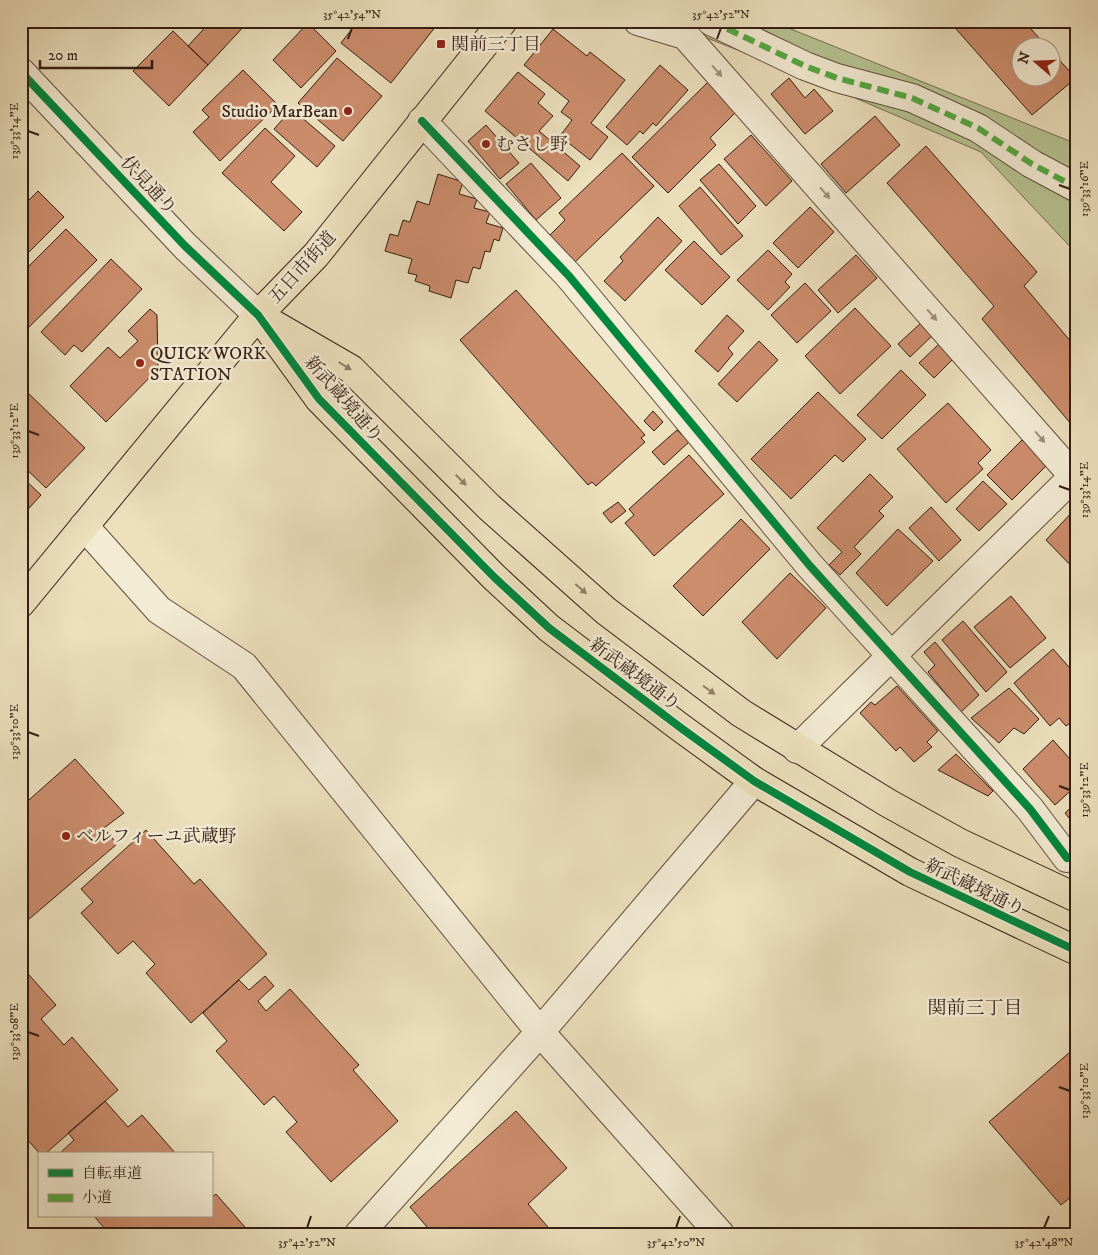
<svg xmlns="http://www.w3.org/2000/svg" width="1098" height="1255" font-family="'IM FELL DW Pica','Noto Serif JP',serif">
	<rect width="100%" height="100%" fill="#ece0bd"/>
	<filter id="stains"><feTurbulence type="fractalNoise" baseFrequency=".004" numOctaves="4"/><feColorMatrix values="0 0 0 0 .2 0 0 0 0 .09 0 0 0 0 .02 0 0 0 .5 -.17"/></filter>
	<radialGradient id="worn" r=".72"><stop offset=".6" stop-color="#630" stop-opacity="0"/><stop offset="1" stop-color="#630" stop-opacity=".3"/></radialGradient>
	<path fill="#b7c292" stroke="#757053" d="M 664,21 L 771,21 L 1077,144 L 1077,254 L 981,152 L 811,79 Z"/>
	<path fill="#cc8d6d" stroke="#331e14" d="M 211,21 L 245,21 L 247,23 L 208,65 L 188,46 Z
		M 358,21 L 440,21 L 391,83 L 341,43 Z
		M 949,21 L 1024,21 L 1048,48 L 1020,48 L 1020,78 L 1050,78 L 1050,50 L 1076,78 L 1032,115 Z
		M 308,23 L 336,51 L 301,88 L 273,60 Z
		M 553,29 L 587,56 L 590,52 L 625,80 L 591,123 L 608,137 L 590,160 L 560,136 L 572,120 L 561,112 L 569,101 L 524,65 Z
		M 173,31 L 208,65 L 169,106 L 133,71 Z
		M 337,58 L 382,96 L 343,141 L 298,103 Z
		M 660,65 L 688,90 L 656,126 L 653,123 L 643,134 L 640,131 L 627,145 L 606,127 Z
		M 243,70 L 278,105 L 220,161 L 193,132 L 209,117 L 202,110 Z
		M 518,72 L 545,94 L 538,103 L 553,116 L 539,131 L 580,166 L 568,181 L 485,111 Z
		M 789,78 L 805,98 L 814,89 L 833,111 L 805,134 L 771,94 Z
		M 708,82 L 737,111 L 710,138 L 716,145 L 668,193 L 632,157 Z
		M 292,109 L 335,146 L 317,167 L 274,129 Z
		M 875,116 L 900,145 L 846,193 L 821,164 Z
		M 486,125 L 519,163 L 500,179 L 468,141 Z
		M 265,128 L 295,156 L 271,182 L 302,212 L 284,231 L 222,173 Z
		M 751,135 L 792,181 L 766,206 L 724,159 Z
		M 926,146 L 1037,272 L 1024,286 L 1077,349 L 1077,431 L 982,319 L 994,306 L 887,183 Z
		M 622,153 L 654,186 L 575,262 L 549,236 L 565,220 L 559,213 Z
		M 531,163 L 561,198 L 536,220 L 506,184 Z
		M 719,164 L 756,206 L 738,224 L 700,180 Z
		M 438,174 L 463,182 L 459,194 L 477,199 L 474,208 L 490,212 L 486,223 L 503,228 L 499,241 L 494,239 L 490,252 L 485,251 L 480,269 L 473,267 L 468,283 L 456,280 L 451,298 L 429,291 L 430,286 L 415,281 L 417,275 L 408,273 L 412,259 L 385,251 L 390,234 L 398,236 L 403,220 L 410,222 L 417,201 L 429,205 Z
		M 700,187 L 743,236 L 721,255 L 679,206 Z
		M 38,191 L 64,217 L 21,260 L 21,208 Z
		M 810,207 L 834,232 L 798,268 L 773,243 Z
		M 658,217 L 682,241 L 625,301 L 604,281 L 623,261 L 620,257 Z
		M 66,229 L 97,260 L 22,334 L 21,274 Z
		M 694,241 L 730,277 L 702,305 L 665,270 Z
		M 768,250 L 792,274 L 785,282 L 790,287 L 768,310 L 737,280 Z
		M 856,255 L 877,278 L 838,313 L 818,290 Z
		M 111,259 L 142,289 L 82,352 L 74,345 L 65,355 L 41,332 Z
		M 805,283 L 831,311 L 797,343 L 771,315 Z
		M 516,290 L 645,435 L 641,438 L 645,442 L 596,486 L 592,482 L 588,485 L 460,340 Z
		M 855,308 L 891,346 L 840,394 L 805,356 Z
		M 150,309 L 157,315 L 158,369 L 106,422 L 70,386 L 108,347 L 120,358 L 138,341 L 128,331 Z
		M 727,315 L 744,331 L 728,348 L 733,354 L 718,372 L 695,351 Z
		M 922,322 L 933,335 L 910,357 L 898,344 Z
		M 759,341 L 778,360 L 737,402 L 718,384 Z
		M 940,343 L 955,357 L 934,378 L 919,363 Z
		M 901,370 L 926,395 L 882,439 L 857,415 Z
		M 27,392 L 85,448 L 46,488 L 21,464 L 21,398 Z
		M 818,392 L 866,439 L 843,462 L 835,455 L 791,499 L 751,459 Z
		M 948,403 L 991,450 L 978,463 L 983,469 L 946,503 L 897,449 Z
		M 653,411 L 663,422 L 654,431 L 644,421 Z
		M 677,430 L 689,442 L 664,465 L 652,452 Z
		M 1022,440 L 1047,465 L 1012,500 L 987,475 Z
		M 689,455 L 724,494 L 654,556 L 625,523 L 634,515 L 629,509 Z
		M 870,474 L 893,497 L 879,511 L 884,516 L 854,547 L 861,554 L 840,575 L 829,565 L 842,552 L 817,528 Z
		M 21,476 L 41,495 L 21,517 Z
		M 983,481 L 1007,504 L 979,531 L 956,509 Z
		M 618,502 L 626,511 L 611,523 L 603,513 Z
		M 931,507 L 961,540 L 939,561 L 909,528 Z
		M 1076,508 L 1077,509 L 1077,572 L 1046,540 Z
		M 741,519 L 770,549 L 703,616 L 673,586 Z
		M 898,529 L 933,561 L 887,606 L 856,573 Z
		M 790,573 L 826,608 L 777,659 L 742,622 Z
		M 1011,596 L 1046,638 L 1010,668 L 974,627 Z
		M 963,621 L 1007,672 L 986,692 L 942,640 Z
		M 935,642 L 979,695 L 961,712 L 928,672 L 935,665 L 924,652 Z
		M 1053,649 L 1077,676 L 1077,726 L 1073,721 L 1066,726 L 1059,718 L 1050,726 L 1014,683 Z
		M 897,686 L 938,731 L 927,742 L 932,747 L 914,762 L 900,747 L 896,751 L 860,713 L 871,702 L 875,705 Z
		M 1009,688 L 1039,719 L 1024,734 L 1014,728 L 999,743 L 971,718 Z
		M 1053,740 L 1077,767 L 1077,785 L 1055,805 L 1023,769 Z
		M 956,754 L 993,791 L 988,796 L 938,770 Z
		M 75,759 L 124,813 L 104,828 L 117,844 L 21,926 L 21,807 Z
		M 1077,802 L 1077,828 L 1065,813 Z
		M 146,830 L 194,884 L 200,879 L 267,954 L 191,1023 L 146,973 L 155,964 L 133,941 L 118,954 L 81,913 L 93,902 L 81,889 Z
		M 21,966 L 56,1005 L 41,1019 L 64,1045 L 72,1037 L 118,1090 L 45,1154 L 40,1154 L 21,1132 Z
		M 265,976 L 274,986 L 258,1001 L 266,1011 L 290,989 L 359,1065 L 353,1070 L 398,1121 L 331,1182 L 286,1132 L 297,1122 L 274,1096 L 264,1105 L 216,1051 L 227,1041 L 203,1013 L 239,980 L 249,990 Z
		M 1077,1046 L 1077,1192 L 1061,1205 L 989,1122 Z
		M 105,1101 L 128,1127 L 142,1115 L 176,1154 L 59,1154 L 74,1140 L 68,1133 Z
		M 516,1111 L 567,1168 L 528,1204 L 554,1234 L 433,1234 L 410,1207 Z
		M 216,1194 L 251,1234 L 109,1234 L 94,1216 L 211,1216 L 211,1198 Z"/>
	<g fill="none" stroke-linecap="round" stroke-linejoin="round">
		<defs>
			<path id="pedestrian" d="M 711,21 L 805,66 L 837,78 L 912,98 L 978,128 L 1032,164 L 1077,188"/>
			<path id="minor" d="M 638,21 L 685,35 L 1077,480
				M 422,121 L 569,276 L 810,566 L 1030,809 L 1067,858
				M 84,526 L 159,610 L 244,666 L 540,1032 L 720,1234
				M 797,749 L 1077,473
				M 359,1234 L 540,1032 L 754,781"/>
			<path id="tertiary" d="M 21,72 L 185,246 L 258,315"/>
			<path id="primary" d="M 258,315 L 319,399 L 494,577 L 549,628 L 681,728 L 754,781 L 910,872 L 1077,951
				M 268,321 L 351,369 L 489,507 L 606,611 L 741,713 L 888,803 L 960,843 L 1077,898
				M 21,603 L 258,315 L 316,255 L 503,21"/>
		</defs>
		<use href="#pedestrian" stroke="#614e3e" stroke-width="30"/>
		<use href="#minor" stroke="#614e3e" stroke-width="30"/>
		<use href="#tertiary" stroke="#614e3e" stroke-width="30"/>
		<use href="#primary" stroke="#331e14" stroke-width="30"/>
		<use href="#pedestrian" stroke="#f3ebd4" stroke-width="28"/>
		<use href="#minor" stroke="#f3ebd4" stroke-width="28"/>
		<use href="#tertiary" stroke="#f3ebd4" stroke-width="28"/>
		<use href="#primary" stroke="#ece0bd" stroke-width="28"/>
		<path stroke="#54aa42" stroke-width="6" stroke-dasharray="12 6" stroke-linecap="butt" d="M 711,21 L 805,66 L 837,78 L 912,98 L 978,128 L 1032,164 L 1077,188"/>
		<defs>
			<path id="cycleway" d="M 21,72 L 185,246 L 258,315 L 319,399 L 494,577 L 549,628 L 681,728 L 754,781 L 910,872 L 1077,951
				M 422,121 L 569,276 L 810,566 L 1030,809 L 1067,858"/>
		</defs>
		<use href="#cycleway" stroke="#f3ebd4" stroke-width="11"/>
		<use href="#cycleway" stroke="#00873e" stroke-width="8"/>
	</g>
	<defs><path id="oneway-solid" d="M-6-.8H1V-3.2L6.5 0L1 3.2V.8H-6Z" transform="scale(1.25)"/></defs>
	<g fill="#9d8f7e">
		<use href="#oneway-solid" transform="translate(717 71) rotate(49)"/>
		<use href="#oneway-solid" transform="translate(825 193) rotate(49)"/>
		<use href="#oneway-solid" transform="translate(932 315) rotate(49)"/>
		<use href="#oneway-solid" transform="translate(1040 437) rotate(49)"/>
	</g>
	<g fill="#907f68">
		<use href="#oneway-solid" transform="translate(345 366) rotate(32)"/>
		<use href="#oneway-solid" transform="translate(461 480) rotate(45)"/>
		<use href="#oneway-solid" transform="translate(581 589) rotate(41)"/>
		<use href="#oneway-solid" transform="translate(709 690) rotate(36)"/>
	</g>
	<path fill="none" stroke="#331e14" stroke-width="2" d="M 348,39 L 352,28M 717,39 L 721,28M 28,131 L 39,135M 1059,185 L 1070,189M 28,431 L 39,435M 1059,486 L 1070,490M 28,732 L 39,736M 1059,786 L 1070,790M 28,1032 L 39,1036M 1059,1087 L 1070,1091M 307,1228 L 311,1216M 676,1228 L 680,1216M 1044,1228 L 1049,1216"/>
	<g fill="#8f2418" stroke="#f3ebd4" stroke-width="2">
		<rect x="436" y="39" width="10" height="10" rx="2.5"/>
		<circle cx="348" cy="111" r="5"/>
		<circle cx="486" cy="144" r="5"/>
		<circle cx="140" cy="363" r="5"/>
		<circle cx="66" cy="836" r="5"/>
	</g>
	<g text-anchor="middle" stroke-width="5" stroke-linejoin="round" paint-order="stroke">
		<g font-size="18" fill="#331e14" stroke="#f3ebd4" text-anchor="start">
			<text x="451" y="50">関前三丁目</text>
			<text x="338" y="117" text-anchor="end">Studio MarBean</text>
			<text x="496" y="150">むさし野</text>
			<text x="150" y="359">QUICK WORK<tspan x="150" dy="21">STATION</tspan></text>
			<text x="76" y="842">ベルフィーユ武蔵野</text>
		</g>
		<g font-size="18" fill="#331e14" stroke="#f3ebd4">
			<text transform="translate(149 185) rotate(47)" y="6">伏見通り</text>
			<text transform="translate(302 267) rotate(-48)" y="6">五日市街道</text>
			<text transform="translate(344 399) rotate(49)" y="6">新武蔵境通り</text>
			<text transform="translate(635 674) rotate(37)" y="6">新武蔵境通り</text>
			<text transform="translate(975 887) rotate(26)" y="6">新武蔵境通り</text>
		</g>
		<g font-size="19" fill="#331e14" stroke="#f3ebd4">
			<text x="975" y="1014">関前三丁目</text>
		</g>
	</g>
	<rect width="1098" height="1255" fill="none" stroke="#ece0bd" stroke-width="55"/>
	<rect x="38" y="1152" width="175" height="65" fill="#f3ebd4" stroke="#a69987"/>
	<rect x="48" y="1169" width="25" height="8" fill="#00873e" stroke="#a69987"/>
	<text x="82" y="1178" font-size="15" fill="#331e14">自転車道</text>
	<rect x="48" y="1194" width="25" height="8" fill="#54aa42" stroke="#a69987"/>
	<text x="82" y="1202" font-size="15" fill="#331e14">小道</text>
	<g transform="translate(1036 62) rotate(289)"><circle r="24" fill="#f3ebd4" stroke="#a69987"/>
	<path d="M0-4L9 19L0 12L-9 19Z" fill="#8f2418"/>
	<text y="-8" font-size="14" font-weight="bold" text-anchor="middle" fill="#331e14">N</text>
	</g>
	<path d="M40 60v8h112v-8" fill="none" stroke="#331e14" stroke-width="2.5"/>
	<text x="48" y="60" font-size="15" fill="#331e14" stroke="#f3ebd4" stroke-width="4" paint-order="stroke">20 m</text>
	<rect x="28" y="28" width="1042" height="1200" fill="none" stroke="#331e14" stroke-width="2"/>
	<g font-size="12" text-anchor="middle" fill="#331e14">
		<text x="352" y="18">35°42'54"N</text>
		<text x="721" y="18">35°42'52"N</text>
		<text transform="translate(14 131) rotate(-90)" y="4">139°33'14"E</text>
		<text transform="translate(1084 189) rotate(-90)" y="4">139°33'16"E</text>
		<text transform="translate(14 431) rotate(-90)" y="4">139°33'12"E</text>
		<text transform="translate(1084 490) rotate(-90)" y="4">139°33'14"E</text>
		<text transform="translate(14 732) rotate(-90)" y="4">139°33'10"E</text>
		<text transform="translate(1084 790) rotate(-90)" y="4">139°33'12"E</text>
		<text transform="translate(14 1032) rotate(-90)" y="4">139°33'08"E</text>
		<text transform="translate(1084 1091) rotate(-90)" y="4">139°33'10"E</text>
		<text x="307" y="1246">35°42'52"N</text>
		<text x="676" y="1246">35°42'50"N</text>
		<text x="1044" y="1246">35°42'48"N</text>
	</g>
	<rect width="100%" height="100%" filter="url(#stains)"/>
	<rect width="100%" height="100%" fill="url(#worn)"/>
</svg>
